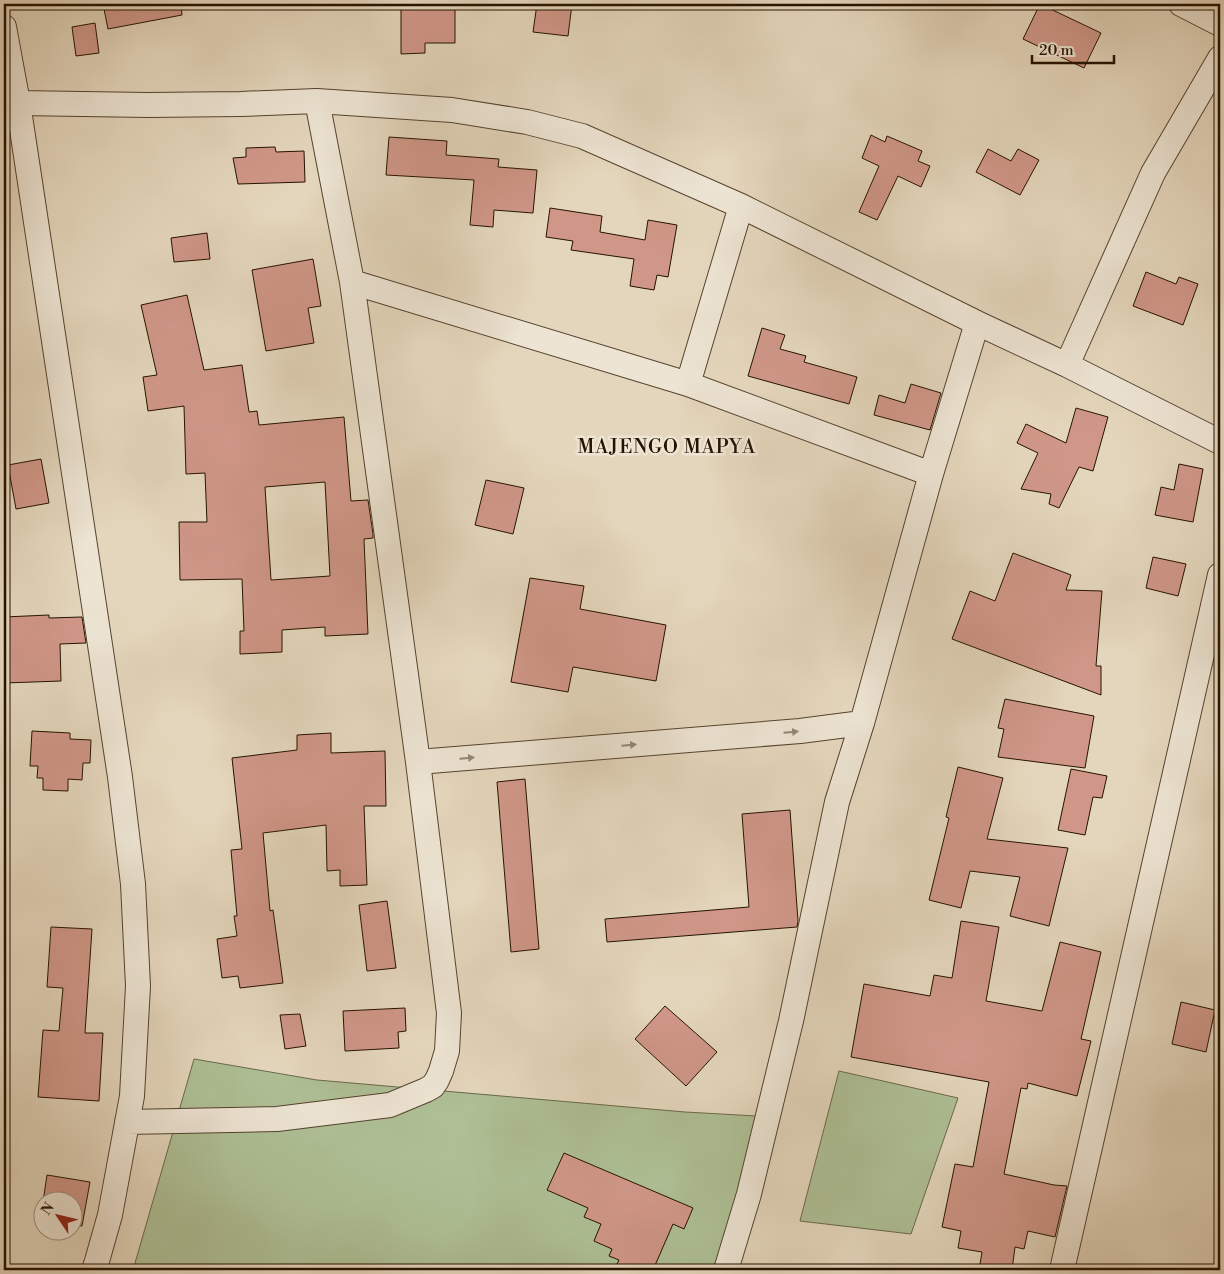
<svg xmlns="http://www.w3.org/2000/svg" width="1224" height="1274" font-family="'Libre Bodoni',serif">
	<rect width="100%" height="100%" fill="#e4d6bc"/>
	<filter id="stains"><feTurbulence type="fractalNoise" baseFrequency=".004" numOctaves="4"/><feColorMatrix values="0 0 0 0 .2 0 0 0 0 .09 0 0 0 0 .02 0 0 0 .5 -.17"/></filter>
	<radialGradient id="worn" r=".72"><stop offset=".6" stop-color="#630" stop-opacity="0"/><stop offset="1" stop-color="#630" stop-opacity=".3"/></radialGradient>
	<path fill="#aebf95" stroke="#6a684a" d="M 194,1059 L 317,1080 L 685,1112 L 774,1117 L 725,1270 L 133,1270 Z
		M 839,1071 L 958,1098 L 911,1234 L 800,1221 Z"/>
	<path fill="#d09788" stroke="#251200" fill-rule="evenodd" d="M 103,4 L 181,4 L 182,15 L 108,29 Z
		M 401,4 L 455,4 L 455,43 L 425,43 L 425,53 L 401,54 Z
		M 537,4 L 572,4 L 568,36 L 533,32 Z
		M 1040,4 L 1101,33 L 1084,68 L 1023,39 Z
		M 95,23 L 99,53 L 76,56 L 72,27 Z
		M 871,135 L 885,142 L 887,136 L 922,151 L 918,161 L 930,166 L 921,187 L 898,176 L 877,220 L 859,212 L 879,166 L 862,158 Z
		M 389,137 L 447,141 L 446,155 L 499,159 L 498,167 L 537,170 L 533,213 L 494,210 L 493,227 L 470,225 L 474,180 L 386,175 Z
		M 275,147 L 276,152 L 304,151 L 305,182 L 238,184 L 233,158 L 246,157 L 246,148 Z
		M 988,149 L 1011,161 L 1018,149 L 1039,160 L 1020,195 L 976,172 Z
		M 550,208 L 602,216 L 600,232 L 645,240 L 648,220 L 677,225 L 668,277 L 657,275 L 654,290 L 630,286 L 634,259 L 571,250 L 573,241 L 546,237 Z
		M 207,233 L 210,259 L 174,262 L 171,238 Z
		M 313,259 L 321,306 L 308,308 L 314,343 L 266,351 L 252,270 Z
		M 1146,272 L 1176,284 L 1179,277 L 1198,284 L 1183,325 L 1133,306 Z
		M 187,295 L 204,370 L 242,365 L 249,412 L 257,411 L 259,425 L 344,417 L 351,501 L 368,500 L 373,534 L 373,538 L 364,539 L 368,634 L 325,636 L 325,627 L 282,630 L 282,652 L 240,654 L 240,631 L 244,631 L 242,579 L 180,580 L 179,522 L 207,522 L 205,473 L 186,474 L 184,406 L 148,411 L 143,377 L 157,375 L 141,305 ZM 325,482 L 330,576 L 271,580 L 265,487 Z
		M 762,328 L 785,335 L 780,349 L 806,356 L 804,362 L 857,377 L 849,404 L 748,376 Z
		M 911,384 L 941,393 L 930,430 L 874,415 L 879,395 L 905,403 Z
		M 1076,408 L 1108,417 L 1093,471 L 1079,467 L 1059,508 L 1049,504 L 1051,494 L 1021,489 L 1038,453 L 1017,443 L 1026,424 L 1066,443 Z
		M 41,459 L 49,503 L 16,509 L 8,465 Z
		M 1179,464 L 1203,469 L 1193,522 L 1155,515 L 1161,487 L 1174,490 Z
		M 486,480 L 524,488 L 513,534 L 475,525 Z
		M 1013,553 L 1071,575 L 1066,590 L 1102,591 L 1096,666 L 1101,666 L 1101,695 L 952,639 L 970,591 L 995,601 Z
		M 1153,557 L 1186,564 L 1178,596 L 1146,588 Z
		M 530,578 L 584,586 L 580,609 L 666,625 L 656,681 L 573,667 L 568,692 L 511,682 Z
		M 49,615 L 49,618 L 82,617 L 86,643 L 60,644 L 61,681 L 4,683 L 4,617 Z
		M 1005,699 L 1094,716 L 1085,768 L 998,757 L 1004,729 L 998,728 Z
		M 32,731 L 70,733 L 70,739 L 91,740 L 90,763 L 83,763 L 82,780 L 68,779 L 68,791 L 43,790 L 43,778 L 37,778 L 38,766 L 30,766 Z
		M 331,733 L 331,753 L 385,751 L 386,806 L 364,806 L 367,885 L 340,886 L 340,870 L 327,871 L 326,825 L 263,833 L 270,911 L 273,910 L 283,983 L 240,988 L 238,976 L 222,978 L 217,939 L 237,936 L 234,916 L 237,916 L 231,850 L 242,849 L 232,758 L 297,750 L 297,735 Z
		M 958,767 L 1003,778 L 987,839 L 1068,848 L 1049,926 L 1010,916 L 1020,877 L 970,871 L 961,908 L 929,900 L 949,818 L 946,817 Z
		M 1071,769 L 1107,776 L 1102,798 L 1093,797 L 1085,835 L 1058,830 Z
		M 525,779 L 539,949 L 511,952 L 497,782 Z
		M 790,810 L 798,921 L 797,927 L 607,942 L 605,919 L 749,907 L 742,814 Z
		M 387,901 L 396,968 L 367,971 L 359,905 Z
		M 961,921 L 999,927 L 986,1001 L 1042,1011 L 1060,942 L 1101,952 L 1081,1039 L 1091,1041 L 1077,1096 L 1028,1083 L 1027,1089 L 1021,1088 L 1004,1174 L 1054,1185 L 1067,1186 L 1055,1237 L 1028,1231 L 1024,1249 L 1015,1247 L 1012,1270 L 979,1270 L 982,1252 L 958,1248 L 961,1231 L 942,1227 L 955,1164 L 973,1167 L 989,1082 L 851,1057 L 864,984 L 930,996 L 934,975 L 952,978 Z
		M 51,927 L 92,929 L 85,1033 L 103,1033 L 99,1101 L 38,1097 L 43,1030 L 59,1031 L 63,988 L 47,987 Z
		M 1181,1002 L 1215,1010 L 1206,1052 L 1172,1044 Z
		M 665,1006 L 717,1052 L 686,1086 L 635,1039 Z
		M 405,1008 L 406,1031 L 398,1032 L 399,1048 L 345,1051 L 343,1011 Z
		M 300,1014 L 306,1046 L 285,1049 L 280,1015 Z
		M 564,1153 L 693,1208 L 684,1229 L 673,1224 L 653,1270 L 614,1270 L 619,1260 L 609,1256 L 612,1249 L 594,1241 L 601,1224 L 584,1217 L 588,1208 L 547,1190 Z
		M 47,1175 L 90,1182 L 82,1226 L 72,1225 L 72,1202 L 43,1202 Z"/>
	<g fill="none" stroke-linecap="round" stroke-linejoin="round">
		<defs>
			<path id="minor" d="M 1181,4 L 1220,24
				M 4,27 L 18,103 L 120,777 L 133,884 L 138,986 L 132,1096 L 110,1215 L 97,1261 L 94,1270
				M 18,103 L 148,105 L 240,104 L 317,101 L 452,110 L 527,122 L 582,136 L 741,206 L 977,323 L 1067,365 L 1220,442
				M 352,282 L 688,384 L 931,474
				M 1067,365 L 1153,173 L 1220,58
				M 688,384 L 741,206
				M 418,762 L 800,731 L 862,723
				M 127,1122 L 277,1119 L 390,1105 L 426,1090 L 433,1086 L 437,1080 L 441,1071 L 447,1051 L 449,1013 L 418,762 L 352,282 L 317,101
				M 726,1270 L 749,1194 L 791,1021 L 837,802 L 862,723 L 931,474 L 977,323
				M 1062,1270 L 1220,575"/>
		</defs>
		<use href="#minor" stroke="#55432f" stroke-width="26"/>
		<use href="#minor" stroke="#ede4d3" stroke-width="24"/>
	</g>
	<defs><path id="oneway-solid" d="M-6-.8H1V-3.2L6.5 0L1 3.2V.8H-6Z" transform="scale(1.25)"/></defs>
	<g fill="#938674">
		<use href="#oneway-solid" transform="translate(791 732) rotate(-5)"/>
		<use href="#oneway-solid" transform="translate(629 745) rotate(-5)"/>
		<use href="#oneway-solid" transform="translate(467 758) rotate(-5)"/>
	</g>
	<g text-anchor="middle" stroke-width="5" stroke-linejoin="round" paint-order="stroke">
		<g font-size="19" letter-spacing="1" fill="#251200" stroke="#ede4d3">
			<text x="667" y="453">MAJENGO MAPYA</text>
		</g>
	</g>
	<rect width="1224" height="1274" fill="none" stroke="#e4d6bc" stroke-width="20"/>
	<rect x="5" y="5" width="1214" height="1264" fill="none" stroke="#251200" stroke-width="2.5"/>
	<rect x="10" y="10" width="1204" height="1254" fill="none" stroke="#251200"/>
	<g transform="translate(58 1216) rotate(305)"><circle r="24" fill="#ede4d3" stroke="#9d907f"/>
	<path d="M0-4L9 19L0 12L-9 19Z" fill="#8f2418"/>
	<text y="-8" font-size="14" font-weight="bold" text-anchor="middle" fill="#251200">N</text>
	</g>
	<path d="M1032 55v8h82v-8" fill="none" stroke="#251200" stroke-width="2.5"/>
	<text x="1039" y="55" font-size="15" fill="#251200" stroke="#ede4d3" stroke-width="4" paint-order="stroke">20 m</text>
	<rect width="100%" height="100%" filter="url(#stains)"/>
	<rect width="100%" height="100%" fill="url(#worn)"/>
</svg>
